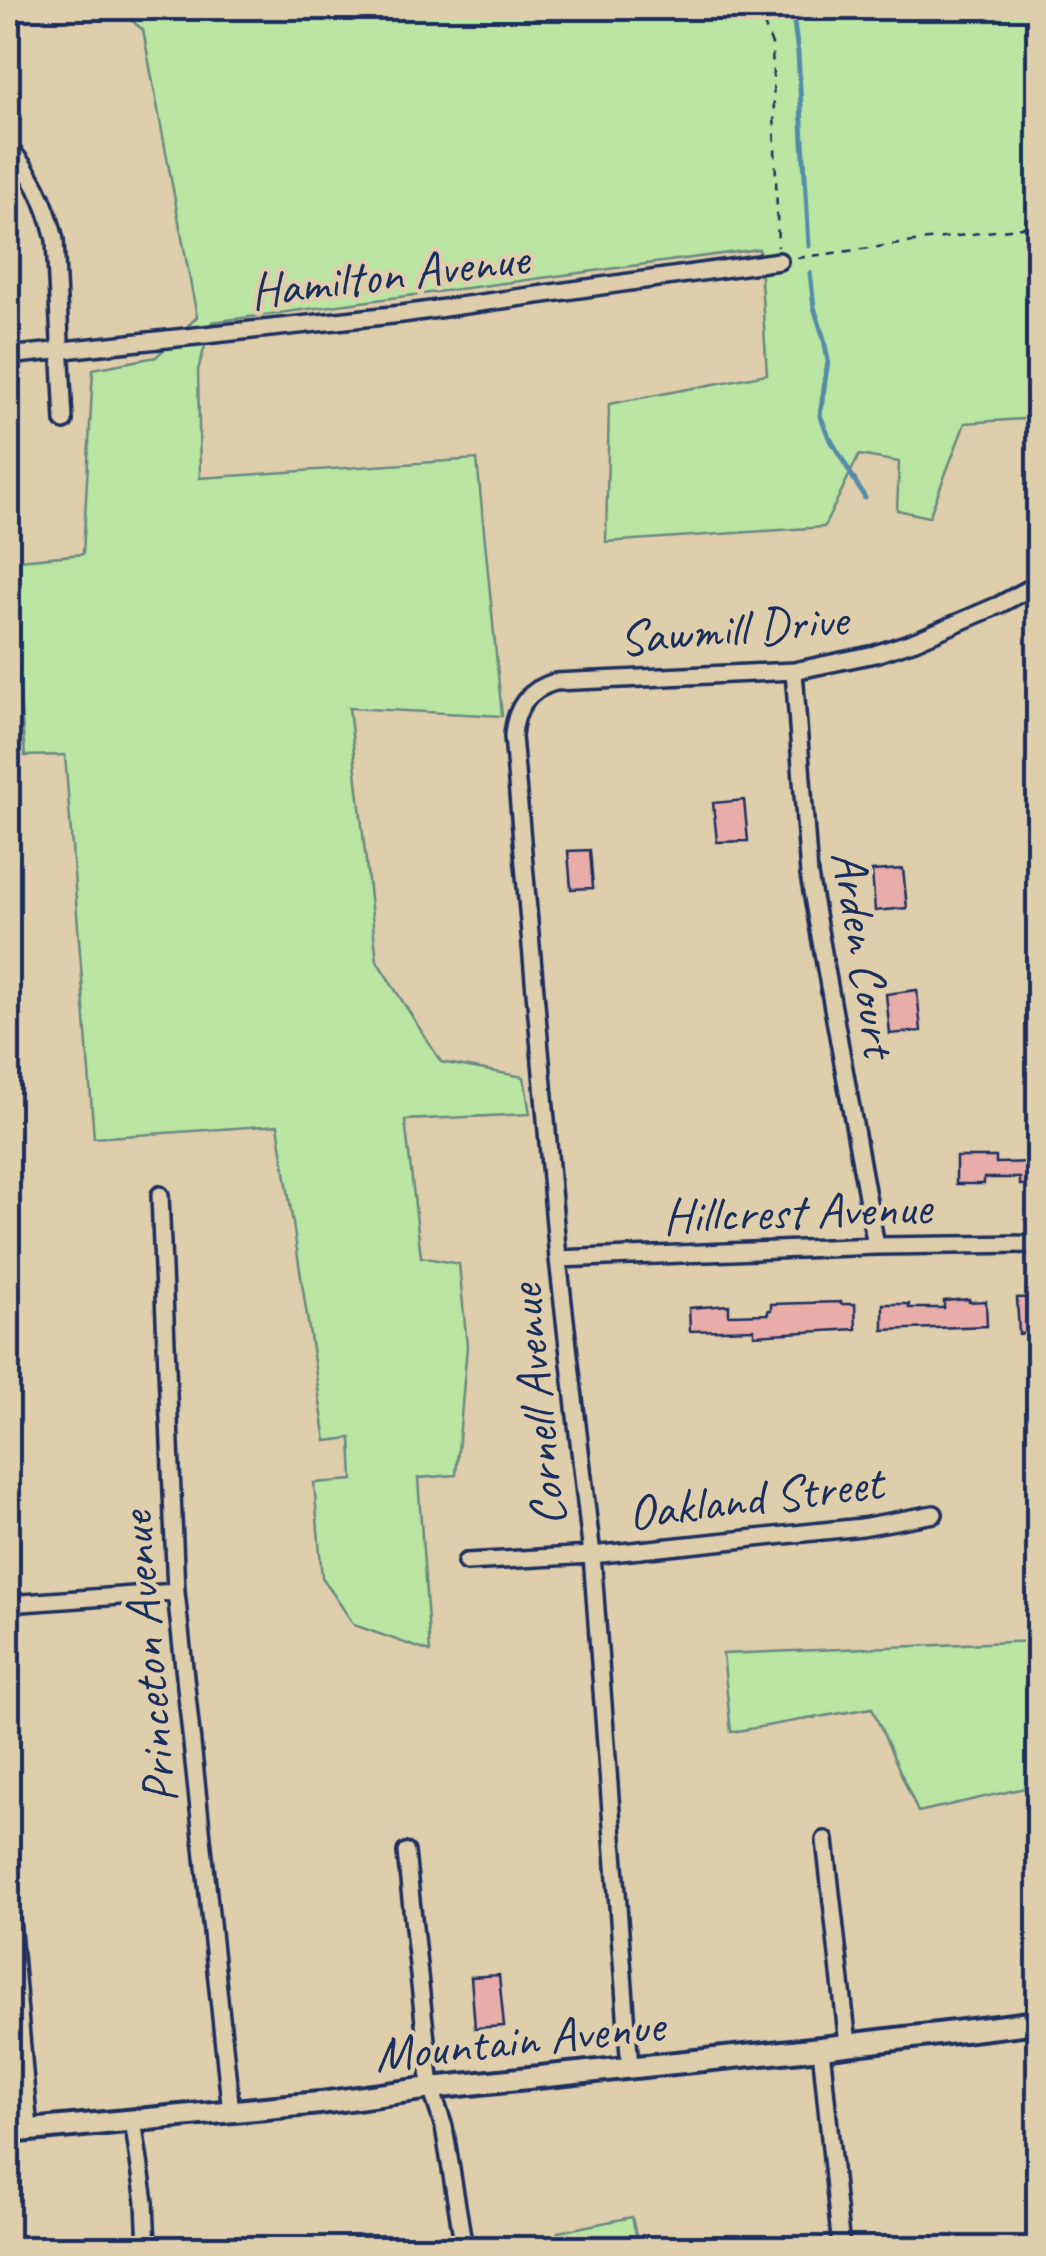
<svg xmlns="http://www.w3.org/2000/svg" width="1046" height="2256" font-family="Caveat,sans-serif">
	<rect width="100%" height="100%" fill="#dfceab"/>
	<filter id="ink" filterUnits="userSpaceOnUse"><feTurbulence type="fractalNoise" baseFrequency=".01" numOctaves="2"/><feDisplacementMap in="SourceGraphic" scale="20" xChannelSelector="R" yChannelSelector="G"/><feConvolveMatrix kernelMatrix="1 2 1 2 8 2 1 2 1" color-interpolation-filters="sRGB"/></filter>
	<g filter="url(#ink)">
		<path fill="#bae5a2" stroke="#6a8a80" stroke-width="2.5" d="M 117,8 L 1038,8 L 1038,418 L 965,423 L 929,517 L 897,510 L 899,462 L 859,455 L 824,527 L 606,542 L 609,404 L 767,374 L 759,249 L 212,322 L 198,370 L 200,478 L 477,459 L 502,716 L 349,708 L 377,961 L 441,1062 L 524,1077 L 530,1114 L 405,1120 L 421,1257 L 459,1264 L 467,1346 L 456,1475 L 418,1478 L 430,1652 L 354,1625 L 322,1577 L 314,1483 L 353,1480 L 351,1438 L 326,1441 L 278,1125 L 94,1138 L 65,755 L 25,756 L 8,561 L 83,554 L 93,369 L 156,357 L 197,317 L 143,30 Z
			M 1038,1641 L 1038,1785 L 918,1812 L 872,1708 L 731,1732 L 723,1654 Z
			M 632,2217 L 639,2248 L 560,2248 L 558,2232 Z"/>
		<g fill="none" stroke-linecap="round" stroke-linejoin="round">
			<path stroke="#558ba9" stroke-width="5" d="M 792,8 L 798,53 L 809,246
				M 810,273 L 814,307 L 824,339 L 828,361 L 820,415 L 828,435 L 865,498"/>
		</g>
		<path fill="#e8ada9" stroke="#1b2f5e" stroke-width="2.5" d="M 744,800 L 748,841 L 717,842 L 713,803 Z
			M 590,850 L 593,888 L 571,889 L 568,851 Z
			M 903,869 L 907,908 L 875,911 L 872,871 Z
			M 917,990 L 921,1031 L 890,1034 L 886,994 Z
			M 956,1157 L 996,1157 L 996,1163 L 1038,1162 L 1038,1185 L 1020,1185 L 1020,1178 L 984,1178 L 984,1184 L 956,1184 Z
			M 1038,1297 L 1038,1333 L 1019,1334 L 1017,1298 Z
			M 969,1299 L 969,1302 L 986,1301 L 987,1326 L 883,1330 L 883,1304 L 909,1304 L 909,1308 L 944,1308 L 944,1301 Z
			M 841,1302 L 841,1304 L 855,1304 L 856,1329 L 754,1335 L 754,1329 L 690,1331 L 689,1308 L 729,1305 L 729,1315 L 768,1314 L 768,1310 L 771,1310 L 771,1304 Z
			M 499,1975 L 504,2026 L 475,2028 L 471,1977 Z"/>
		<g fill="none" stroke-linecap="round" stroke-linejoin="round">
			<defs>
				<path id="minor" d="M 8,147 C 33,173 47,205 55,240 L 64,421
					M 8,356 L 402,314 L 779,261
					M 794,671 L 809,875 L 876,1246
					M 160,1195 L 176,1592 L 231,2112
					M 558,1259 L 876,1246 L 1038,1244
					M 466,1562 L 592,1555 L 862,1527 L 934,1514
					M 8,1604 L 176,1592
					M 825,1840 L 848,2044
					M 406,1852 L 431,2088 L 444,2127 L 464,2248
					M 8,1884 L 29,2130
					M 821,2048 L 841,2248
					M 630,2068 L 592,1555 L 558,1259 L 513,736 C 515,709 527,690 555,682 L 794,671 L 875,654 L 915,641 L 999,605 L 1038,584
					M 133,2120 L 145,2202 L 147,2248"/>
				<path id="secondary" d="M 8,2132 L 320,2103 L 431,2088 L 821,2048 L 1038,2022"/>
			</defs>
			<use href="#minor" stroke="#1b2f5e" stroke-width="22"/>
			<use href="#secondary" stroke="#1b2f5e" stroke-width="28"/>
			<path stroke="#1b2f5e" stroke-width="2.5" stroke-dasharray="8 8" stroke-linecap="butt" d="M 758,8 L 772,45 L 778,247
				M 797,258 L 1038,225"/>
			<use href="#minor" stroke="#dfceab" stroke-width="15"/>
			<use href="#secondary" stroke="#dfceab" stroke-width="20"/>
		</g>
	</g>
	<g text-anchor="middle" stroke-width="9" stroke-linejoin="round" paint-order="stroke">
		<g font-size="50" fill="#1b2f5e" stroke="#dfceab">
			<text transform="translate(389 273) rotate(-7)" y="18">Hamilton Avenue</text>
			<text transform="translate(733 627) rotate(-5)" y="18">Sawmill Drive</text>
			<text transform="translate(866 953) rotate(81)" y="18">Arden Court</text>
			<text transform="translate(797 1210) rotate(-2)" y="18">Hillcrest Avenue</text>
			<text transform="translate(535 1406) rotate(-96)" y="18">Cornell Avenue</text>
			<text transform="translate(755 1496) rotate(-7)" y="18">Oakland Street</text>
			<text transform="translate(146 1658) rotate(-95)" y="18">Princeton Avenue</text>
			<text transform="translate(519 2038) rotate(-6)" y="18">Mountain Avenue</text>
		</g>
	</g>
	<rect width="1046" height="2256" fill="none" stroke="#dfceab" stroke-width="40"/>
	<rect x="20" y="20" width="1006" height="2216" fill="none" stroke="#1b2f5e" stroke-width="4" filter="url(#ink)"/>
</svg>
